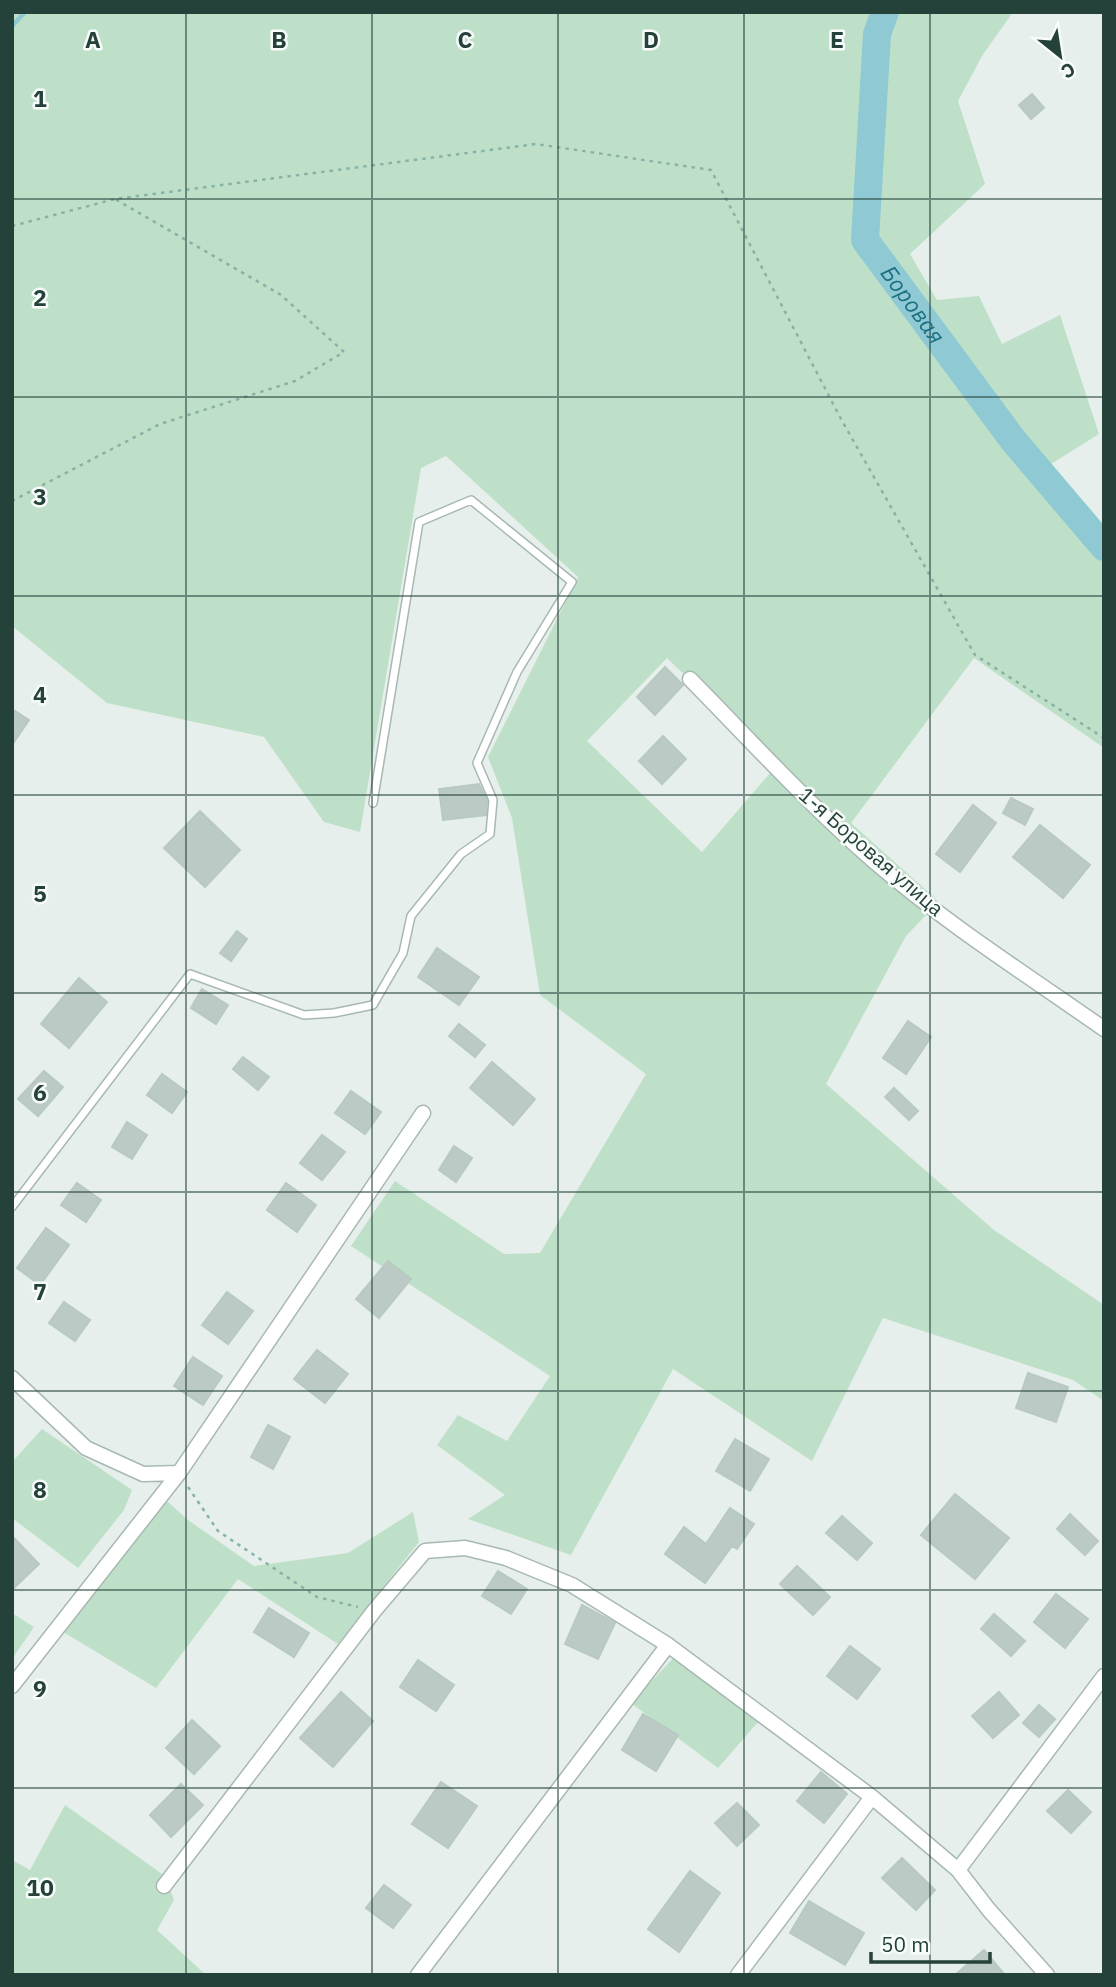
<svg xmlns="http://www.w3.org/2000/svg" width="1116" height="1987" font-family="'IBM Plex Sans',sans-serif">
	<rect width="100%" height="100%" fill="#e6efeb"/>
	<path fill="#bfe0c8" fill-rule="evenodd" d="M 12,12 L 1013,12 L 982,56 L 958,101 L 985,184 L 910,254 L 937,300 L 979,296 L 1002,344 L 1060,315 L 1099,434 L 1043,469 L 1085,525 L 1104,523 L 1104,748 L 974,658 L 851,823 L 935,898 L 927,914 L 906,936 L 826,1084 L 994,1230 L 1104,1305 L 1104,1401 L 1073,1380 L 883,1318 L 812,1461 L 673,1369 L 571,1555 L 468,1519 L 505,1495 L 437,1445 L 458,1415 L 507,1441 L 550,1376 L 351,1246 L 395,1181 L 504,1254 L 540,1253 L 646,1074 L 540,995 L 512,818 L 488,757 L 578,577 L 446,456 L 421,468 L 360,832 L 324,822 L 264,737 L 107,703 L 12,626 ZM 667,658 L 777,765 L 702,852 L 587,741 Z
		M 42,1429 L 132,1490 L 124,1510 L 78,1568 L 12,1518 L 12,1462 Z
		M 159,1494 L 188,1520 L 254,1566 L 348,1553 L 413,1512 L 419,1542 L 338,1644 L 238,1579 L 156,1688 L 55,1627 Z
		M 12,1613 L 34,1627 L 12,1659 Z
		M 680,1651 L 765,1714 L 718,1768 L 631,1703 Z
		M 65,1805 L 165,1876 L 174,1900 L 157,1930 L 206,1975 L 12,1975 L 12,1860 L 30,1870 Z"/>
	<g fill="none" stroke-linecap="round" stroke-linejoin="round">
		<path stroke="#8ec9d4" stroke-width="4.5" d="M 12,26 L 25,12"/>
		<path stroke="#8ec9d4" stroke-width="28" id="s1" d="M 885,12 L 877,34 L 865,240 L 1013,440 L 1104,547"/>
	</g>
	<path fill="#bbcac4" stroke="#b8c9c2" stroke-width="2" d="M 1032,94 L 1044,108 L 1031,119 L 1019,105 Z
		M 665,667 L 683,685 L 655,715 L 637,697 Z
		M 12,709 L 29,720 L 12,745 Z
		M 663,736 L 686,759 L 662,784 L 639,761 Z
		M 479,784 L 487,801 L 486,815 L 443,820 L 439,789 Z
		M 1011,798 L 1033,809 L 1025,825 L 1003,813 Z
		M 973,805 L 996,823 L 960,872 L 936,854 Z
		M 200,811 L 240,850 L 205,887 L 164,848 Z
		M 1040,825 L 1090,865 L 1063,898 L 1013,857 Z
		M 237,931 L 247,939 L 231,961 L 220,953 Z
		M 437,948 L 479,977 L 459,1005 L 418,977 Z
		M 79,978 L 107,1002 L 69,1048 L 41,1024 Z
		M 202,989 L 228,1005 L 216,1024 L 191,1008 Z
		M 908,1021 L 931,1037 L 906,1074 L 883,1058 Z
		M 459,1024 L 485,1045 L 475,1057 L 449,1036 Z
		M 243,1057 L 269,1077 L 258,1090 L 233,1069 Z
		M 492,1062 L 535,1099 L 513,1125 L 470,1088 Z
		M 44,1071 L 63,1087 L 38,1116 L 18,1099 Z
		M 162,1074 L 187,1092 L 172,1113 L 147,1095 Z
		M 894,1088 L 918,1111 L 909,1120 L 885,1097 Z
		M 351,1091 L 381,1112 L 365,1134 L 335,1113 Z
		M 127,1122 L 147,1135 L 132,1159 L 112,1147 Z
		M 322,1135 L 345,1152 L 322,1180 L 300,1163 Z
		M 454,1146 L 472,1158 L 456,1182 L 439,1170 Z
		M 77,1183 L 101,1200 L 86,1222 L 61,1205 Z
		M 286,1183 L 316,1205 L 297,1232 L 267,1210 Z
		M 46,1228 L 69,1245 L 40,1285 L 17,1268 Z
		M 388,1261 L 411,1279 L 379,1318 L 356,1299 Z
		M 227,1292 L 253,1311 L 228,1344 L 202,1325 Z
		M 64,1302 L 90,1320 L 75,1341 L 49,1323 Z
		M 317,1350 L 348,1374 L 325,1403 L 294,1379 Z
		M 193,1357 L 222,1376 L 203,1405 L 174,1386 Z
		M 1028,1373 L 1068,1387 L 1056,1422 L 1016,1408 Z
		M 268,1425 L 290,1437 L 273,1469 L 251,1457 Z
		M 735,1439 L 769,1459 L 750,1491 L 716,1471 Z
		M 955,1494 L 1009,1538 L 975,1579 L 921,1535 Z
		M 730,1508 L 754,1524 L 737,1549 L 732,1546 L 705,1583 L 665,1554 L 684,1527 L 706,1544 Z
		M 1070,1514 L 1098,1541 L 1085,1555 L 1057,1529 Z
		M 842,1516 L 872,1543 L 857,1560 L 826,1533 Z
		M 12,1536 L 39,1564 L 12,1590 Z
		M 797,1566 L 830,1597 L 813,1615 L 780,1584 Z
		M 498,1571 L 527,1589 L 511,1614 L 482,1596 Z
		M 1056,1594 L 1088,1619 L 1065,1648 L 1034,1622 Z
		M 582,1605 L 615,1623 L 598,1659 L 565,1644 Z
		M 269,1608 L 309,1633 L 294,1657 L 254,1632 Z
		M 994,1614 L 1025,1641 L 1011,1656 L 981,1629 Z
		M 850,1646 L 880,1669 L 857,1699 L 827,1676 Z
		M 418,1660 L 454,1685 L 436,1711 L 400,1687 Z
		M 341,1692 L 373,1721 L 333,1767 L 300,1738 Z
		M 999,1692 L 1019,1715 L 993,1738 L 972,1716 Z
		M 1039,1705 L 1055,1719 L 1039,1737 L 1023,1723 Z
		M 643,1714 L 678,1735 L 656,1771 L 622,1750 Z
		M 192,1720 L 220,1746 L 194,1774 L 166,1748 Z
		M 821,1772 L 847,1794 L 824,1823 L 797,1801 Z
		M 441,1782 L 477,1806 L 448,1848 L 412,1824 Z
		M 181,1784 L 203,1805 L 171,1837 L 150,1815 Z
		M 1068,1790 L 1091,1812 L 1071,1833 L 1047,1811 Z
		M 737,1803 L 759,1825 L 737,1846 L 715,1823 Z
		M 902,1858 L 935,1890 L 916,1910 L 882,1878 Z
		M 690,1871 L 720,1893 L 679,1952 L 648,1929 Z
		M 384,1885 L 411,1905 L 393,1928 L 366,1908 Z
		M 809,1901 L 864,1933 L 845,1965 L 790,1933 Z
		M 984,1950 L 1005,1975 L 955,1975 Z"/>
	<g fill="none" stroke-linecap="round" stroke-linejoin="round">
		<defs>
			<path id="service" d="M 12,1207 L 190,974 L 304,1015 L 334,1013 L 373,1005 L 403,953 L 411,916 L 461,854 L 490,834 L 493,800 L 477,763 L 517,672 L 572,582 L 471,500 L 419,522 L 373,803"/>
			<path id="minor" d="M 690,679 C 751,741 810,806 876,863 C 947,924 1027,975 1104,1029
				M 12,1378 L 86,1448 L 143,1474 L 179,1473 L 423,1113
				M 12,1686 L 179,1473
				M 164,1886 L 374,1611 L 425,1551 L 465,1548 L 506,1558 L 572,1585 L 668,1645 L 872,1797 L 958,1870
				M 418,1975 L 668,1645
				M 738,1975 L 872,1797
				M 1047,1975 L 989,1910 L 958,1870 L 1104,1676"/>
		</defs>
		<use href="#service" stroke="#a8b8b2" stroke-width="10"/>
		<use href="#minor" stroke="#a8b8b2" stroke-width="17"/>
		<path stroke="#86b3a5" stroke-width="2.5" stroke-dasharray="3.5 5" stroke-linecap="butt" d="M 12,226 L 115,199
			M 12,501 L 160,424 L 295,381 L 344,352 L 281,295 L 115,199 L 536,144 L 711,170 L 841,419 L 975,655 L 1104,738
			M 188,1487 L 218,1531 L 317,1597 L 358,1607"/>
		<use href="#service" stroke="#fff" stroke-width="7"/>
		<use href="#minor" stroke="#fff" stroke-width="14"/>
	</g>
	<path fill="none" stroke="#24423a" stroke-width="2" stroke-opacity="0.55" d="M 186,12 L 186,1975M 372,12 L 372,1975M 558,12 L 558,1975M 744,12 L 744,1975M 930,12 L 930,1975M 12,199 L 1104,199M 12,397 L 1104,397M 12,596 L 1104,596M 12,795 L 1104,795M 12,993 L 1104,993M 12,1192 L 1104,1192M 12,1391 L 1104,1391M 12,1590 L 1104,1590M 12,1788 L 1104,1788"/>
	<g text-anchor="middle" stroke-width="5" stroke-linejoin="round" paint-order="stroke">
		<g font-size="21" fill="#24423a" stroke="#f7fbf9">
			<text transform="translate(871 852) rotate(41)" y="7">1-я Боровая улица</text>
		</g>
		<g font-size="23" font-style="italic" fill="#1c6f80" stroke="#f7fbf9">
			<text dy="8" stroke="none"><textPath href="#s1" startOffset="310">Боровая</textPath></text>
		</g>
	</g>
	<g font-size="23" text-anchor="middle" font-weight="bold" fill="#24423a" stroke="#f7fbf9" stroke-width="5" stroke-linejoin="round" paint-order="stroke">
		<text x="93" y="48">A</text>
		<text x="279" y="48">B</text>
		<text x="465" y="48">C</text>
		<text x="651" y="48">D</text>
		<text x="837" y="48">E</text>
		<text x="40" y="107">1</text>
		<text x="40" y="306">2</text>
		<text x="40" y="505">3</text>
		<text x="40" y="703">4</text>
		<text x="40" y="902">5</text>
		<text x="40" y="1101">6</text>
		<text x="40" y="1300">7</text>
		<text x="40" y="1498">8</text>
		<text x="40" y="1697">9</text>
		<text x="40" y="1896">10</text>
	</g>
	<rect width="1116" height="1987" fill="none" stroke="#24423a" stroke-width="28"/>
	<g transform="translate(1060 56) rotate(150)" stroke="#f7fbf9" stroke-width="5" paint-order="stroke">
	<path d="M0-5L12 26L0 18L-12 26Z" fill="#24423a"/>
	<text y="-10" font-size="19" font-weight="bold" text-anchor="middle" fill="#24423a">С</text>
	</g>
	<path d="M871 1952v10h119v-10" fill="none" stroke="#24423a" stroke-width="3.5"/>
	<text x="881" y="1952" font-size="21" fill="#24423a" stroke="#f7fbf9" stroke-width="5" paint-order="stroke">50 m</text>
</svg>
